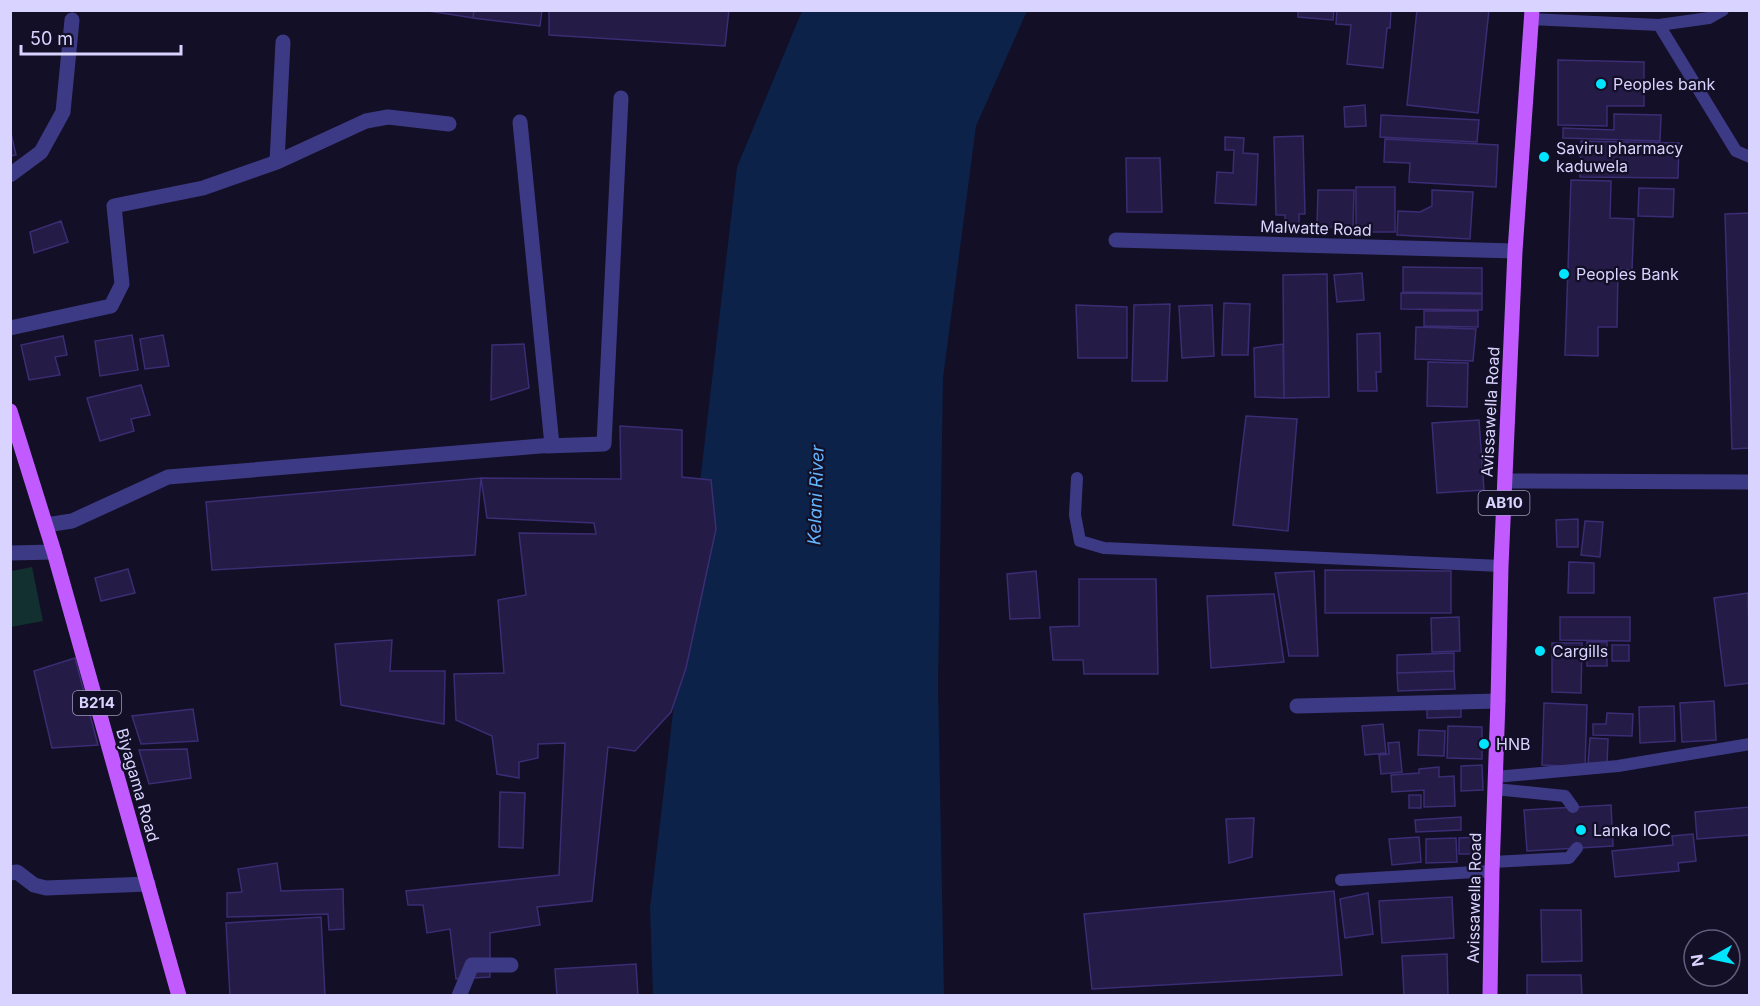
<svg xmlns="http://www.w3.org/2000/svg" width="1760" height="1006" font-family="Inter,sans-serif">
	<rect width="100%" height="100%" fill="#130f26"/>
	<path fill="#12302f" d="M 32,567 L 43,621 L 11,627 L 11,571 Z"/>
	<path fill="#0c2248" d="M 802,11 L 1027,11 L 976,126 L 943,378 L 938,685 L 944,995 L 653,996 L 650,908 L 737,167 Z"/>
	<path fill="#241b47" stroke="#3b2d73" stroke-width="1.5" d="M 422,10 L 474,10 L 473,18 Z
		M 474,10 L 542,10 L 540,26 L 473,18 Z
		M 549,10 L 729,10 L 725,46 L 549,35 Z
		M 1298,10 L 1334,10 L 1333,20 L 1298,17 Z
		M 1337,10 L 1391,10 L 1390,28 L 1387,28 L 1383,68 L 1347,64 L 1351,25 L 1336,24 Z
		M 1417,10 L 1489,10 L 1478,113 L 1407,105 Z
		M 1558,60 L 1644,62 L 1644,106 L 1607,106 L 1607,126 L 1558,125 Z
		M 1365,105 L 1366,126 L 1345,127 L 1344,107 Z
		M 1614,114 L 1661,115 L 1660,141 L 1563,138 L 1563,128 L 1614,130 Z
		M 1381,115 L 1479,120 L 1477,142 L 1380,137 Z
		M 10,129 L 16,155 L 10,156 Z
		M 1303,136 L 1305,214 L 1299,214 L 1299,226 L 1285,226 L 1285,215 L 1276,215 L 1274,137 Z
		M 1225,137 L 1244,138 L 1243,153 L 1258,154 L 1256,205 L 1215,203 L 1217,172 L 1233,173 L 1234,150 L 1225,150 Z
		M 1385,139 L 1498,145 L 1496,187 L 1409,182 L 1410,163 L 1384,162 Z
		M 1581,141 L 1679,143 L 1678,178 L 1580,177 Z
		M 1126,158 L 1160,158 L 1162,212 L 1127,212 Z
		M 1571,180 L 1611,181 L 1610,218 L 1634,219 L 1632,270 L 1618,269 L 1617,327 L 1598,327 L 1598,356 L 1565,355 Z
		M 1356,187 L 1395,187 L 1395,232 L 1356,232 Z
		M 1639,188 L 1674,189 L 1673,217 L 1638,216 Z
		M 1318,190 L 1354,190 L 1353,227 L 1317,227 Z
		M 1432,190 L 1473,192 L 1470,239 L 1397,235 L 1398,211 L 1420,212 L 1432,206 Z
		M 1750,213 L 1750,448 L 1732,449 L 1725,214 Z
		M 61,221 L 68,242 L 34,253 L 30,232 Z
		M 1403,267 L 1482,268 L 1482,293 L 1403,292 Z
		M 1362,273 L 1364,300 L 1337,302 L 1334,275 Z
		M 1327,274 L 1329,397 L 1284,398 L 1283,275 Z
		M 1401,293 L 1482,294 L 1482,310 L 1401,309 Z
		M 1224,303 L 1250,304 L 1248,355 L 1222,355 Z
		M 1170,304 L 1167,381 L 1132,381 L 1134,305 Z
		M 1076,305 L 1127,307 L 1127,358 L 1078,358 Z
		M 1212,305 L 1214,356 L 1182,358 L 1179,306 Z
		M 1424,311 L 1478,311 L 1478,327 L 1424,326 Z
		M 1416,327 L 1476,329 L 1473,361 L 1415,359 Z
		M 1380,333 L 1381,372 L 1376,372 L 1377,391 L 1358,391 L 1357,334 Z
		M 132,335 L 138,370 L 100,376 L 95,341 Z
		M 163,335 L 169,366 L 145,369 L 140,339 Z
		M 63,336 L 67,355 L 55,357 L 60,375 L 29,380 L 21,345 Z
		M 524,344 L 529,388 L 491,400 L 492,345 Z
		M 1283,344 L 1284,398 L 1255,397 L 1254,348 Z
		M 1428,362 L 1468,363 L 1467,407 L 1427,406 Z
		M 141,385 L 150,415 L 131,419 L 134,431 L 100,441 L 87,398 Z
		M 1246,416 L 1297,419 L 1288,531 L 1233,525 Z
		M 1479,420 L 1484,490 L 1437,493 L 1432,423 Z
		M 620,426 L 682,430 L 682,477 L 711,480 L 716,529 L 686,668 L 671,712 L 635,751 L 608,747 L 592,901 L 537,907 L 540,925 L 490,933 L 490,977 L 456,979 L 450,929 L 427,933 L 423,905 L 408,905 L 406,891 L 559,875 L 565,743 L 538,744 L 538,758 L 519,762 L 519,778 L 497,774 L 492,736 L 456,720 L 454,674 L 504,673 L 498,600 L 526,595 L 519,533 L 596,534 L 594,523 L 487,518 L 481,478 L 621,479 Z
		M 481,478 L 475,555 L 212,570 L 206,502 Z
		M 1578,519 L 1578,547 L 1557,547 L 1556,520 Z
		M 1585,521 L 1603,522 L 1600,557 L 1581,555 Z
		M 1569,562 L 1594,563 L 1594,593 L 1568,593 Z
		M 128,569 L 135,593 L 101,601 L 95,578 Z
		M 1325,570 L 1451,571 L 1451,613 L 1325,613 Z
		M 1036,571 L 1040,618 L 1010,619 L 1007,574 Z
		M 1314,571 L 1318,656 L 1289,656 L 1275,573 Z
		M 1079,579 L 1156,579 L 1158,674 L 1084,674 L 1083,660 L 1053,660 L 1050,627 L 1079,626 Z
		M 1748,593 L 1750,683 L 1725,686 L 1714,598 Z
		M 1274,594 L 1284,662 L 1211,668 L 1207,596 Z
		M 1459,617 L 1460,651 L 1432,652 L 1431,618 Z
		M 1560,617 L 1630,617 L 1630,641 L 1560,640 Z
		M 392,640 L 390,671 L 445,671 L 444,724 L 341,705 L 335,644 Z
		M 1587,642 L 1607,642 L 1607,666 L 1587,666 Z
		M 1552,643 L 1582,643 L 1581,693 L 1552,692 Z
		M 1612,645 L 1629,645 L 1629,661 L 1612,661 Z
		M 1454,653 L 1454,671 L 1397,673 L 1397,655 Z
		M 75,658 L 98,745 L 52,748 L 34,671 Z
		M 1454,671 L 1455,689 L 1398,691 L 1397,673 Z
		M 1714,701 L 1716,740 L 1682,742 L 1680,703 Z
		M 1544,703 L 1587,705 L 1585,767 L 1542,765 Z
		M 1427,704 L 1461,704 L 1461,717 L 1427,718 Z
		M 1674,706 L 1675,741 L 1640,743 L 1639,707 Z
		M 193,709 L 198,741 L 141,744 L 132,716 Z
		M 1607,713 L 1633,714 L 1632,736 L 1593,735 L 1593,724 L 1606,724 Z
		M 1383,724 L 1386,753 L 1365,755 L 1362,726 Z
		M 1448,726 L 1482,727 L 1482,759 L 1447,758 Z
		M 1419,730 L 1445,731 L 1444,756 L 1418,755 Z
		M 1590,738 L 1608,739 L 1607,764 L 1588,763 Z
		M 1399,742 L 1402,772 L 1381,774 L 1379,755 L 1389,754 L 1388,743 Z
		M 187,749 L 191,778 L 149,784 L 139,750 Z
		M 1482,765 L 1483,790 L 1461,791 L 1461,766 Z
		M 1439,767 L 1439,777 L 1454,776 L 1455,806 L 1424,807 L 1424,790 L 1392,792 L 1391,775 L 1419,773 L 1419,769 Z
		M 500,792 L 525,793 L 523,848 L 499,847 Z
		M 1409,795 L 1421,795 L 1421,808 L 1409,808 Z
		M 1611,805 L 1613,846 L 1527,851 L 1524,810 Z
		M 1750,807 L 1750,835 L 1697,839 L 1695,812 Z
		M 1461,817 L 1461,830 L 1416,832 L 1415,820 Z
		M 1254,818 L 1252,857 L 1229,863 L 1226,819 Z
		M 1693,834 L 1696,861 L 1678,863 L 1679,871 L 1615,877 L 1612,851 L 1673,845 L 1672,836 Z
		M 1419,837 L 1421,862 L 1392,865 L 1389,839 Z
		M 1480,837 L 1481,854 L 1459,854 L 1459,838 Z
		M 1456,838 L 1457,862 L 1426,863 L 1426,839 Z
		M 277,863 L 281,891 L 343,889 L 344,929 L 329,930 L 328,914 L 227,917 L 227,893 L 242,892 L 238,869 Z
		M 1334,891 L 1342,975 L 1092,989 L 1084,914 Z
		M 1368,893 L 1373,934 L 1345,938 L 1340,899 Z
		M 1452,897 L 1454,938 L 1382,943 L 1379,901 Z
		M 1541,910 L 1581,910 L 1582,961 L 1542,962 Z
		M 321,917 L 325,996 L 230,996 L 226,923 Z
		M 1447,954 L 1448,996 L 1404,996 L 1402,956 Z
		M 636,964 L 638,996 L 557,996 L 555,969 Z
		M 1527,975 L 1581,975 L 1582,996 L 1527,996 Z"/>
	<g fill="none" stroke-linecap="round" stroke-linejoin="round">
		<path stroke="#3d3a85" stroke-width="12" d="M 1530,19 L 1659,25 L 1736,151 L 1750,157
			M 1659,25 L 1709,18 L 1723,10
			M 1077,478 L 1075,515 L 1080,541 L 1104,548 L 1501,566
			M 1495,777 L 1618,766 L 1750,744
			M 1495,789 L 1565,796 L 1573,807
			M 1492,862 L 1569,858 L 1577,848
			M 1341,880 L 1492,871"/>
		<path stroke="#3d3a85" stroke-width="15" d="M 277,162 L 283,42
			M 10,175 L 41,152 L 63,112 L 72,20
			M 1116,240 L 1515,251
			M 10,328 L 111,306 L 122,284 L 114,206 L 203,188 L 277,162 L 366,121 L 388,117 L 449,124
			M 546,446 L 604,444 L 621,98
			M 1505,481 L 1750,482
			M 46,525 L 72,521 L 168,477 L 552,445 L 520,122
			M 10,553 L 54,552
			M 1297,706 L 1498,701
			M 10,873 L 17,872 L 34,885 L 46,888 L 148,884
			M 459,996 L 472,965 L 511,965"/>
		<path stroke="#c25bff" stroke-width="15" d="M 10,411 L 54,552 L 179,996
			M 1490,996 L 1492,871 L 1498,701 L 1501,566 L 1515,251 L 1532,10"/>
	</g>
	<g fill="#00e5ff" stroke="#130f26" stroke-width="2">
		<circle cx="1601" cy="84" r="6"/>
		<circle cx="1544" cy="157" r="6"/>
		<circle cx="1564" cy="274" r="6"/>
		<circle cx="1540" cy="651" r="6"/>
		<circle cx="1484" cy="744" r="6"/>
		<circle cx="1581" cy="830" r="6"/>
	</g>
	<g text-anchor="middle" stroke-width="4.5" stroke-linejoin="round" paint-order="stroke">
		<g fill="#130f26" stroke="#9e99be" stroke-width="1.5">
			<rect x="1478.5" y="491" width="51" height="24" rx="4.5"/>
			<rect x="73" y="691" width="48" height="24" rx="4.5"/>
		</g>
		<g font-size="15" font-weight="bold" fill="#d9d4ff">
			<text x="1504" y="508">AB10</text>
			<text x="97" y="708">B214</text>
		</g>
		<g font-size="16" fill="#d9d4ff" stroke="#130f26" text-anchor="start">
			<text x="1613" y="90">Peoples bank</text>
			<text x="1556" y="154">Saviru pharmacy<tspan x="1556" dy="18">kaduwela</tspan></text>
			<text x="1576" y="280">Peoples Bank</text>
			<text x="1552" y="657">Cargills</text>
			<text x="1496" y="750">HNB</text>
			<text x="1593" y="836">Lanka IOC</text>
		</g>
		<g font-size="16" fill="#d9d4ff" stroke="#130f26">
			<text transform="translate(1316 228) rotate(2)" y="6">Malwatte Road</text>
			<text transform="translate(1490 412) rotate(-87)" y="6">Avissawella Road</text>
			<text transform="translate(138 785) rotate(74)" y="6">Biyagama Road</text>
			<text transform="translate(1474 898) rotate(-89)" y="6">Avissawella Road</text>
		</g>
		<g font-size="18" font-style="italic" fill="#62b6ff" stroke="#130f26">
			<text transform="translate(816 495) rotate(-88)" y="6">Kelani River</text>
		</g>
	</g>
	<rect width="1760" height="1006" fill="none" stroke="#d9d4ff" stroke-width="24"/>
	<g transform="translate(1712 958) rotate(261)"><circle r="28" fill="#130f26" stroke="#625e7d" stroke-width="1.5"/>
	<path d="M0-4.5L10 22L0 15L-10 22Z" fill="#00e5ff"/>
	<text y="-9" font-size="16" font-weight="bold" text-anchor="middle" fill="#d9d4ff">N</text>
	</g>
	<path d="M21 45v9h160v-9" fill="none" stroke="#d9d4ff" stroke-width="3"/>
	<text x="30" y="45" font-size="18" fill="#d9d4ff" stroke="#130f26" stroke-width="4.5" paint-order="stroke">50 m</text>
</svg>
